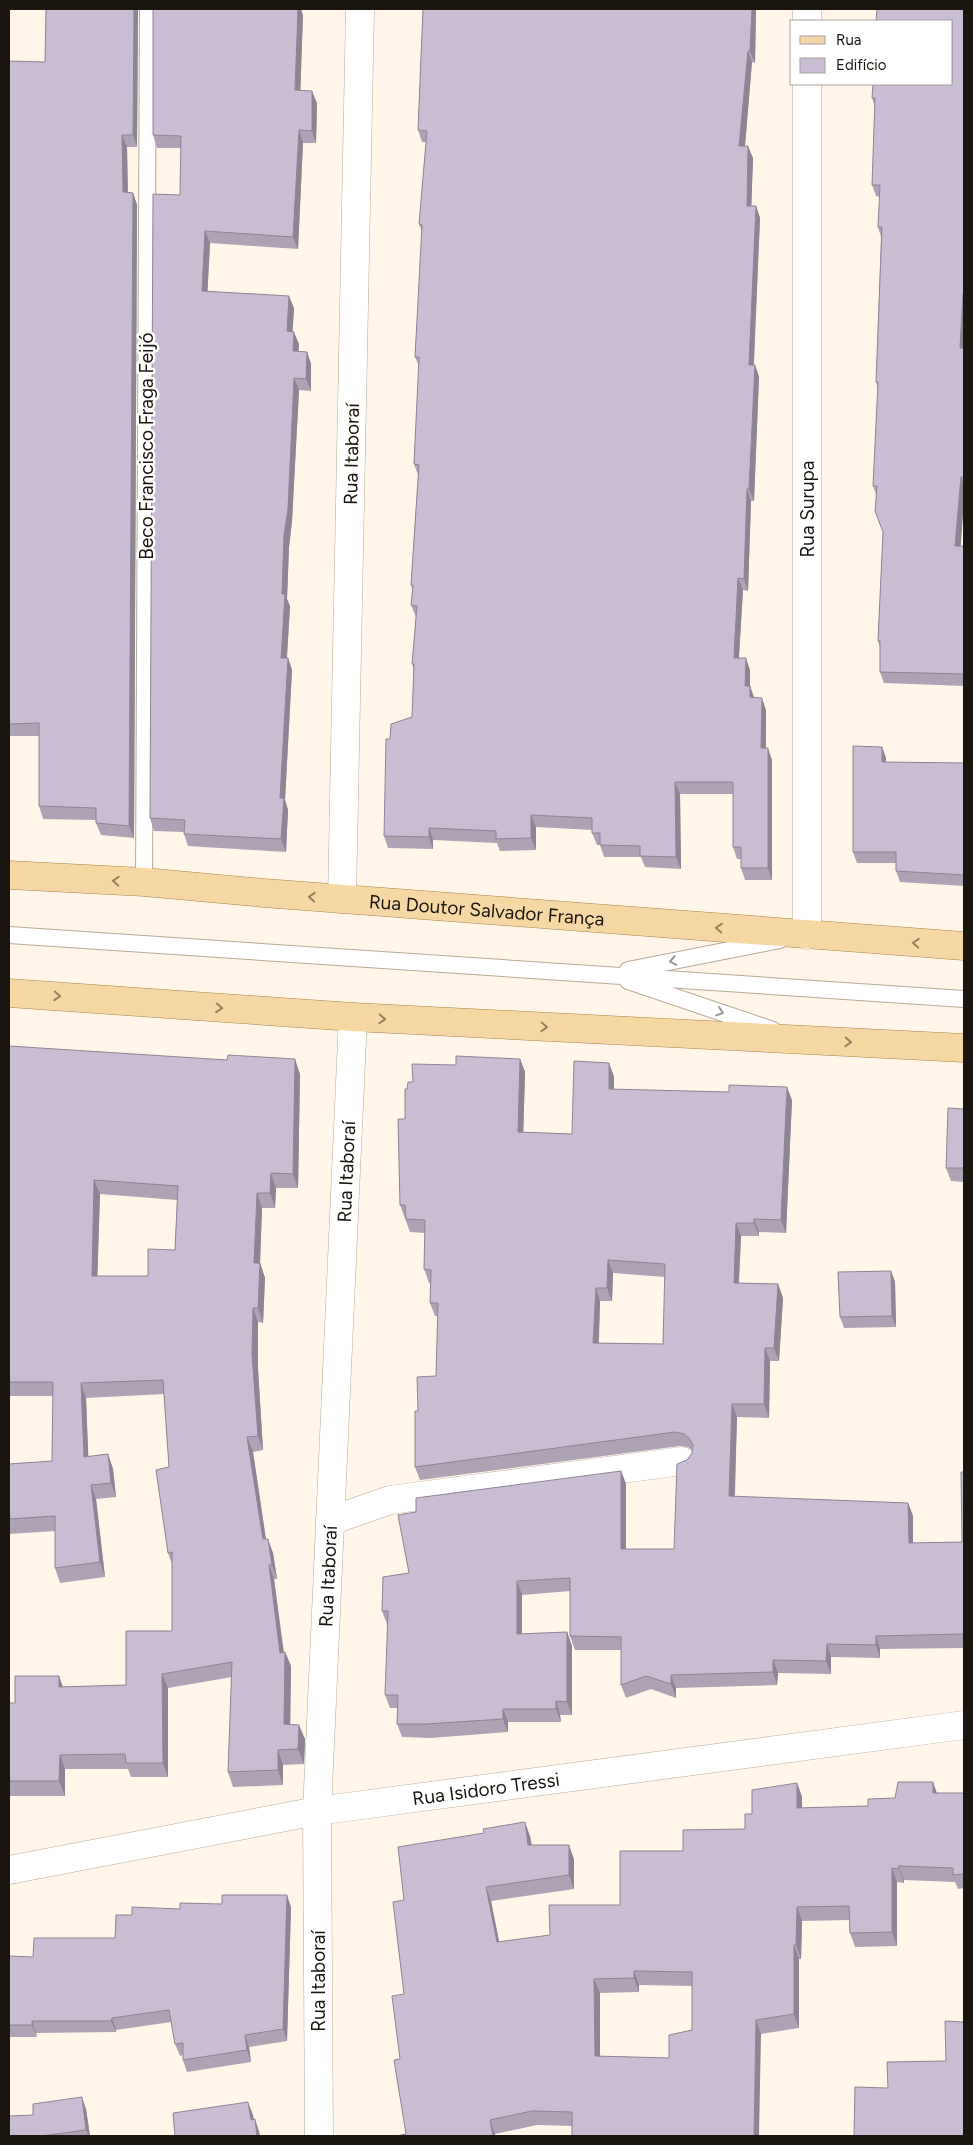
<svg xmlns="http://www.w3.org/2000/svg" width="973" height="2145" font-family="Figtree,sans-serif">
	<rect width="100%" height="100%" fill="#fff6e9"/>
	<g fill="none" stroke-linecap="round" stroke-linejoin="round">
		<defs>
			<path id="service" d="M 144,882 L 148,9
				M 9,935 L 964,999
				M 628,970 L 780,940
				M 628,981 L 773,1030"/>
			<g id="minor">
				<path d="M 807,21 L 807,9"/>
				<path id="s1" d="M 342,899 L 360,9"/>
				<path d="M 807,935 L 807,84"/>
				<path d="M 330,1521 L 390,1500 L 682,1461"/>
				<path id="s2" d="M 9,1870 L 317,1811 L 964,1725"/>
				<path id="s3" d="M 319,2136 L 317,1811 L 353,1017"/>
			</g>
			<g id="primary">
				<path id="s4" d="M 9,875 L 144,882 L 264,893 L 964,946"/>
				<path d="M 9,993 L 353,1017 L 964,1048"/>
			</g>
		</defs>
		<use href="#service" stroke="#b7aa96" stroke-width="18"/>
		<use href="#minor" stroke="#b7aa96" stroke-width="29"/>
		<use href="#primary" stroke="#a68348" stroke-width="29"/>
		<use href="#service" stroke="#fff" stroke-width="16"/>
		<use href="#minor" stroke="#fff" stroke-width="28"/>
		<use href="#primary" stroke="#f7d8a4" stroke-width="28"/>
	</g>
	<path fill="#ada3b5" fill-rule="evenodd" d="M 46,9 L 138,9 L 137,147 L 127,147 L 128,192 L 133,193 L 137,205 L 134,838 L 101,835 L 96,823 L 96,820 L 43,819 L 39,806 L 39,736 L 9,736 L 9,61 L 45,62 Z
		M 423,9 L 756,9 L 755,63 L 752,62 L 745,146 L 753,158 L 751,206 L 756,206 L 760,218 L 754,365 L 755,365 L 759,377 L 754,501 L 751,501 L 748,591 L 743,590 L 739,658 L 750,670 L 750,686 L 754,697 L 766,710 L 766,748 L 772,760 L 772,880 L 745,880 L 741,868 L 741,859 L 737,859 L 733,847 L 733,794 L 680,794 L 681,869 L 645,867 L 641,857 L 604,857 L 600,845 L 597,845 L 592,833 L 592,830 L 536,827 L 536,850 L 500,851 L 497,843 L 433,840 L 433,849 L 388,848 L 384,836 L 390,739 L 412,717 L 414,670 L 412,664 L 416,617 L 411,605 L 413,591 L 411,585 L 418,475 L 414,464 L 419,366 L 415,357 L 422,232 L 419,224 L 426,142 L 422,142 L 418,130 Z
		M 964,9 L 964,500 L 960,546 L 964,546 L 964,686 L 884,683 L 880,672 L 880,647 L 878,641 L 883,532 L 876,494 L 873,486 L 878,389 L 876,382 L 881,237 L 878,227 L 880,197 L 876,196 L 872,185 L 875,107 L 872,98 Z
		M 303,15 L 300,90 L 317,103 L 316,143 L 303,143 L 298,249 L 210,243 L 207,291 L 294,308 L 292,332 L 299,344 L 298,351 L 307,352 L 311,364 L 311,391 L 299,390 L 292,521 L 289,547 L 287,599 L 290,606 L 287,658 L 288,658 L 292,670 L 285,800 L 288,810 L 286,852 L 188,846 L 184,834 L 184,832 L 154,831 L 150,818 L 180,195 L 181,148 L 157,148 L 153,135 Z
		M 882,747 L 886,758 L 886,762 L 964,763 L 964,886 L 900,882 L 896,871 L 896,863 L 857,863 L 853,852 Z
		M 9,1040 L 9,1046 L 300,1074 L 298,1188 L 276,1188 L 275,1208 L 262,1208 L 260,1263 L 265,1278 L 263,1323 L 258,1322 L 258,1369 L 263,1450 L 253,1452 L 266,1539 L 273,1553 L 277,1579 L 274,1579 L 284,1652 L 285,1652 L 291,1666 L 290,1725 L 305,1739 L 304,1764 L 283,1765 L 283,1785 L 233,1787 L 228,1772 L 232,1677 L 168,1688 L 168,1777 L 131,1777 L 128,1769 L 65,1769 L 65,1796 L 10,1796 L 10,1809 L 9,1809 L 9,1705 L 15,1703 L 59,1676 L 63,1687 L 126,1685 L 172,1631 L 172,1564 L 168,1553 L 169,1467 L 164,1394 L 86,1398 L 88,1457 L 108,1454 L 113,1469 L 116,1497 L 96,1499 L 105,1577 L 60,1583 L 55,1568 L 55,1531 L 9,1534 L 9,1464 L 52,1461 L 53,1396 L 9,1396 ZM 100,1194 L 177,1200 L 175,1250 L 148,1276 L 97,1276 Z
		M 520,1059 L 525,1072 L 523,1132 L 572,1134 L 609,1063 L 614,1077 L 614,1089 L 792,1100 L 786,1233 L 759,1232 L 759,1236 L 741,1236 L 739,1283 L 778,1284 L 783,1298 L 779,1361 L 770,1361 L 769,1418 L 737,1417 L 735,1497 L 908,1503 L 913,1516 L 913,1543 L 962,1542 L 964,1472 L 964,1648 L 880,1649 L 880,1658 L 831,1657 L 831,1674 L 778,1673 L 777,1685 L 676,1688 L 676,1698 L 651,1689 L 626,1698 L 621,1685 L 621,1650 L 575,1650 L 570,1636 L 570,1591 L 522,1595 L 522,1634 L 567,1632 L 572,1646 L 572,1715 L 560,1715 L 561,1722 L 508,1722 L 508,1732 L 431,1738 L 402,1737 L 397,1724 L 397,1708 L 390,1708 L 385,1695 L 388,1624 L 387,1624 L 382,1611 L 409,1573 L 416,1512 L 621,1471 L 626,1484 L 626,1549 L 674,1549 L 687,1460 L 692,1453 L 692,1450 L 688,1447 L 680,1446 L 420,1480 L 415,1467 L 418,1411 L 436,1376 L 438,1316 L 435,1316 L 430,1303 L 431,1283 L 429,1283 L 424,1269 L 425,1233 L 410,1232 L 400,1205 L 405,1119 L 407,1089 L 413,1082 L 456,1065 ZM 613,1273 L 665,1277 L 663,1344 L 599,1343 L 600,1301 L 612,1301 Z
		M 964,1109 L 964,1182 L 951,1181 L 946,1168 Z
		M 891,1271 L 895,1282 L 896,1327 L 844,1328 L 840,1317 Z
		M 797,1783 L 802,1797 L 802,1808 L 868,1806 L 895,1798 L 937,1793 L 964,1793 L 964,1888 L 958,1889 L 955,1882 L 904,1880 L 904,1883 L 897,1882 L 897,1946 L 855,1947 L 850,1933 L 849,1920 L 802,1921 L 801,1959 L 799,1959 L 799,2028 L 761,2034 L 572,2126 L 537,2125 L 495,2134 L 495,2136 L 396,2136 L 406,2134 L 400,2059 L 404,1994 L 404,1900 L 530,1836 L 532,1845 L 574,1859 L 574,1889 L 491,1901 L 499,1942 L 550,1935 L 620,1905 L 683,1851 L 745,1829 L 752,1814 ZM 639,1985 L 692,1986 L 692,2030 L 669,2058 L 600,2056 L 600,1993 L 639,1992 Z
		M 291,1907 L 287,2041 L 249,2047 L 251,2062 L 187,2072 L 183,2060 L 183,2055 L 180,2056 L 175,2044 L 171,2022 L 116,2030 L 116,2032 L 36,2033 L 37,2037 L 9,2037 L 9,1956 L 33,1957 L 115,1938 L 132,1915 L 180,1909 Z
		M 86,2109 L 90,2136 L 9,2136 L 33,2115 Z"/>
	<path fill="#8d8494" d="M 134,9 L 138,9 L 137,147 L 133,135 Z
		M 297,9 L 301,9 L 303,15 L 300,102 L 295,90 Z
		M 752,9 L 756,9 L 755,63 L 750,51 Z
		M 748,51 L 752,62 L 744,157 L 739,146 Z
		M 312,91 L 317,103 L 316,143 L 312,131 Z
		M 299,130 L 303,143 L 298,249 L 293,237 Z
		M 122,135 L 127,147 L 128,205 L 123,192 Z
		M 748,146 L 753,158 L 751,218 L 747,206 Z
		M 133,193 L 137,205 L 134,838 L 129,826 Z
		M 756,206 L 760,218 L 753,376 L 749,365 Z
		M 205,231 L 210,243 L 207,303 L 202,291 Z
		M 963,294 L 964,298 L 964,354 L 960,348 Z
		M 289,296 L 294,308 L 292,343 L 287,331 Z
		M 294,332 L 299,344 L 298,363 L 293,351 Z
		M 307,352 L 311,364 L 311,391 L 306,379 Z
		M 755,365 L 759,377 L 754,501 L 749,489 Z
		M 294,378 L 299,390 L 292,521 L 289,547 L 287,599 L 290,606 L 286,670 L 281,658 L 282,594 L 284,535 Z
		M 961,477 L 964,486 L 964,500 L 960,557 L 955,546 Z
		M 747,489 L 751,501 L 748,591 L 744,579 Z
		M 738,578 L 743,590 L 738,670 L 734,658 Z
		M 288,658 L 292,670 L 285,800 L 288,810 L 286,852 L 281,839 L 280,798 Z
		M 746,658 L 750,670 L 750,698 L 745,686 Z
		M 750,686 L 754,698 L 750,697 Z
		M 762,698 L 766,710 L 766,759 L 761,748 Z
		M 882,747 L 886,758 L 886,774 L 882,762 Z
		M 768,748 L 772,760 L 772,880 L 768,868 Z
		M 675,782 L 680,794 L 681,869 L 676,857 Z
		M 531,815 L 536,827 L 536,850 L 531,838 Z
		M 429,828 L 433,840 L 433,849 L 429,837 Z
		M 295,1059 L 300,1074 L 298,1188 L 293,1174 Z
		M 520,1059 L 525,1072 L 523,1145 L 518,1132 Z
		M 609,1063 L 614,1077 L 614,1102 L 609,1089 Z
		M 787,1087 L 792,1100 L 786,1233 L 781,1220 Z
		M 271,1173 L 276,1188 L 275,1208 L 270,1193 Z
		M 94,1180 L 100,1194 L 97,1290 L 92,1276 Z
		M 257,1193 L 262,1208 L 260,1263 L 265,1278 L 263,1323 L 258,1308 L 254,1263 Z
		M 754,1219 L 759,1232 L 759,1236 L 754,1223 Z
		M 736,1223 L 741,1236 L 738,1297 L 734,1283 Z
		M 608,1260 L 613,1273 L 612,1301 L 607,1288 Z
		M 891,1271 L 895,1282 L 896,1327 L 892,1316 Z
		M 778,1284 L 783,1298 L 779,1361 L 774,1348 Z
		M 596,1288 L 600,1301 L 598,1357 L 593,1343 Z
		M 253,1308 L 258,1322 L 258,1369 L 263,1450 L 258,1436 L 252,1354 Z
		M 765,1348 L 770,1361 L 769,1418 L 764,1404 Z
		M 81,1383 L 86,1398 L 89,1472 L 84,1457 Z
		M 732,1404 L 737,1417 L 734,1510 L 729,1496 Z
		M 247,1437 L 253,1452 L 268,1554 L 263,1539 Z
		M 108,1454 L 113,1469 L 116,1497 L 111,1483 Z
		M 621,1471 L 626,1484 L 626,1563 L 621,1549 Z
		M 91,1485 L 96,1499 L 105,1577 L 100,1562 Z
		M 908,1503 L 913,1516 L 913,1556 L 909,1543 Z
		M 268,1539 L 273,1553 L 277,1579 L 272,1565 Z
		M 269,1565 L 274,1579 L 285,1665 L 285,1652 L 291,1666 L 290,1739 L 284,1724 L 280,1653 Z
		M 517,1581 L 522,1595 L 522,1648 L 517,1634 Z
		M 567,1632 L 572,1646 L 572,1715 L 567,1702 Z
		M 876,1636 L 880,1649 L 880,1658 L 876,1645 Z
		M 827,1644 L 831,1657 L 831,1674 L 826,1661 Z
		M 773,1660 L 778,1673 L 777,1685 L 773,1672 Z
		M 162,1674 L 168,1688 L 168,1777 L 163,1763 Z
		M 671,1675 L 676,1688 L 676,1698 L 671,1684 Z
		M 59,1676 L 64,1691 L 59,1687 Z
		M 556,1701 L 560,1715 L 561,1722 L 556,1709 Z
		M 503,1709 L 508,1722 L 508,1732 L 503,1719 Z
		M 299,1725 L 305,1739 L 304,1764 L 298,1749 Z
		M 278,1750 L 283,1765 L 283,1785 L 278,1770 Z
		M 60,1755 L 65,1769 L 65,1796 L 59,1781 Z
		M 933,1782 L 938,1796 L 933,1793 Z
		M 797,1783 L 802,1797 L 802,1822 L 797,1808 Z
		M 9,1791 L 10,1796 L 10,1809 L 9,1805 Z
		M 525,1822 L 530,1836 L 533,1859 L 528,1845 Z
		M 569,1845 L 574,1859 L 574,1889 L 569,1875 Z
		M 898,1866 L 904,1880 L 904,1883 L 899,1869 Z
		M 892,1868 L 897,1882 L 897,1946 L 892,1932 Z
		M 486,1887 L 491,1901 L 502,1956 L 497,1942 Z
		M 287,1895 L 291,1907 L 287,2041 L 283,2029 Z
		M 797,1907 L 802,1921 L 801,1959 L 796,1945 Z
		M 794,1945 L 799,1959 L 799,2028 L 794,2014 Z
		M 634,1971 L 639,1985 L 639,1992 L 634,1978 Z
		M 594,1979 L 600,1993 L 600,2069 L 595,2056 Z
		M 112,2018 L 116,2030 L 116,2032 L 111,2021 Z
		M 756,2020 L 761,2034 L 759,2136 L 754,2136 Z
		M 32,2021 L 36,2033 L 37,2037 L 32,2025 Z
		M 245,2035 L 249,2047 L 251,2062 L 247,2050 Z
		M 82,2097 L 86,2109 L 90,2136 L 89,2136 L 86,2130 Z
		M 248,2102 L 253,2115 L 256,2133 L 251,2120 Z
		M 255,2119 L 259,2131 L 260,2136 L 257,2136 Z
		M 490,2120 L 495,2134 L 495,2136 L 493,2136 Z"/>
	<path fill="#c9bdd3" stroke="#8d8494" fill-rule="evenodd" d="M 46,9 L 134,9 L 133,135 L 122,135 L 123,192 L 133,193 L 129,826 L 96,823 L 96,808 L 39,806 L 39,723 L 9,724 L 9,61 L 45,62 Z
		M 153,9 L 298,9 L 295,90 L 312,91 L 312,131 L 299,130 L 293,237 L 205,231 L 202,291 L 289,296 L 287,331 L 294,332 L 293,351 L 307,352 L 306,379 L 294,378 L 288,509 L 284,535 L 282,594 L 285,594 L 281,658 L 288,658 L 280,798 L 284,798 L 281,839 L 184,834 L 185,820 L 150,818 L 153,194 L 180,195 L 181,136 L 153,135 Z
		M 423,9 L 752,9 L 750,51 L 748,51 L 739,146 L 748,146 L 747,206 L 756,206 L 749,365 L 755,365 L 749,489 L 747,489 L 744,579 L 738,578 L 734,658 L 746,658 L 745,686 L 750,686 L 750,697 L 762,698 L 761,748 L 768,748 L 768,868 L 741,868 L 741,847 L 733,847 L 733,782 L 675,782 L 676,857 L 640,856 L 640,846 L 600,845 L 600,833 L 592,833 L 592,818 L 531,815 L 531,838 L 496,839 L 496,831 L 429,828 L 429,837 L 384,836 L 386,739 L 390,739 L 391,724 L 412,717 L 414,664 L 412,664 L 417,606 L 411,605 L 413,585 L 411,585 L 419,465 L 414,464 L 419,357 L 415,357 L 422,225 L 419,224 L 427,131 L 418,130 Z
		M 877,9 L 964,9 L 964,294 L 963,294 L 960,348 L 964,348 L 964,477 L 961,477 L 955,546 L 964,546 L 964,674 L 880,672 L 880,641 L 878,641 L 883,532 L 875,511 L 877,486 L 873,486 L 878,382 L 876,382 L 882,227 L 878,227 L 880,185 L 872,185 L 875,98 L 872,98 L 873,84 L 952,84 L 952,21 L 876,21 Z
		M 853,746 L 882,747 L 882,762 L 964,763 L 964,875 L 896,871 L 896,852 L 853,852 Z
		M 9,1046 L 227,1060 L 228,1055 L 295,1059 L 293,1174 L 271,1173 L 270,1193 L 257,1193 L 254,1263 L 260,1263 L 258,1308 L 253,1308 L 252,1354 L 258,1436 L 247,1437 L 263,1539 L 268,1539 L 272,1565 L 269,1565 L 280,1653 L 285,1652 L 284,1724 L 299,1725 L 298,1749 L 278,1750 L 278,1770 L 228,1772 L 232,1662 L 162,1674 L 163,1763 L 126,1763 L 125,1754 L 60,1755 L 59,1781 L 9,1781 L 9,1703 L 15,1703 L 15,1676 L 59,1676 L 59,1687 L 126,1685 L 126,1631 L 172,1631 L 172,1552 L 168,1553 L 156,1470 L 169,1467 L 163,1380 L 81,1383 L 84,1457 L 108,1454 L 111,1483 L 91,1485 L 100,1562 L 55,1568 L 55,1516 L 9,1519 L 9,1464 L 52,1461 L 53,1382 L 9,1382 ZM 94,1180 L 178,1186 L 175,1250 L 148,1249 L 148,1276 L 92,1276 Z
		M 456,1056 L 520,1059 L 518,1132 L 572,1134 L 574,1061 L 609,1063 L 609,1089 L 729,1092 L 729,1085 L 787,1087 L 781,1220 L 754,1219 L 754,1223 L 736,1223 L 734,1283 L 778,1284 L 774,1348 L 765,1348 L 764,1404 L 732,1404 L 729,1496 L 908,1503 L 909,1543 L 962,1542 L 961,1472 L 964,1472 L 964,1634 L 876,1636 L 876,1645 L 827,1644 L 826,1661 L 773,1660 L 773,1672 L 671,1675 L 671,1684 L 646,1676 L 621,1685 L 621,1637 L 570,1636 L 570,1578 L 517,1581 L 517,1634 L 567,1632 L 567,1702 L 556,1701 L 556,1709 L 503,1709 L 503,1719 L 426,1724 L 397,1724 L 398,1695 L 385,1695 L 388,1611 L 382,1611 L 383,1577 L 409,1573 L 398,1515 L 416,1512 L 416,1498 L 621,1471 L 621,1549 L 674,1549 L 677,1464 L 687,1460 L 692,1453 L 693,1445 L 689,1438 L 684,1434 L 675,1432 L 415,1467 L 415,1411 L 418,1411 L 417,1377 L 436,1376 L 438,1303 L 430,1303 L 431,1270 L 424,1269 L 425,1220 L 406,1219 L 405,1205 L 400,1205 L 398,1119 L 405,1119 L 405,1089 L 407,1089 L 408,1082 L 413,1082 L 412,1064 L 456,1065 ZM 608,1260 L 665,1264 L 663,1344 L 593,1343 L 596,1288 L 607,1288 Z
		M 948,1108 L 964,1109 L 964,1168 L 946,1168 Z
		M 891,1271 L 892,1316 L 840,1317 L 838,1272 Z
		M 898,1782 L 933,1782 L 933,1793 L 964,1793 L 964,1874 L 953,1875 L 953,1868 L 898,1866 L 899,1869 L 892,1868 L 892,1932 L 850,1933 L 849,1906 L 797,1907 L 796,1945 L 794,1945 L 794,2014 L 756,2020 L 754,2136 L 572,2136 L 572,2112 L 532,2111 L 490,2120 L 493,2136 L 396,2136 L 406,2134 L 394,2060 L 400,2059 L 392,1996 L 404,1994 L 393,1902 L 404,1900 L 398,1847 L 484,1833 L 483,1829 L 525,1822 L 528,1845 L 569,1845 L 569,1875 L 486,1887 L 497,1942 L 550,1935 L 549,1905 L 620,1905 L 620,1851 L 683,1851 L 683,1830 L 745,1829 L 745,1814 L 752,1814 L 752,1790 L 797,1783 L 797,1808 L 868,1806 L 868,1799 L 895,1798 ZM 634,1971 L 692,1972 L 692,2030 L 669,2035 L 669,2058 L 595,2056 L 594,1979 L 634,1978 Z
		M 222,1895 L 287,1895 L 283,2029 L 245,2035 L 247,2050 L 183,2060 L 183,2043 L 175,2044 L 169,2010 L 112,2018 L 111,2021 L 32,2021 L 32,2025 L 9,2025 L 9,1956 L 33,1957 L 34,1938 L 115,1938 L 116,1915 L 132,1915 L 132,1907 L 180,1909 L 180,1903 L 222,1904 Z
		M 945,2021 L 964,2022 L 964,2136 L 854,2136 L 855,2087 L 888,2088 L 887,2062 L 946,2061 Z
		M 82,2097 L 86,2130 L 41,2136 L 9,2136 L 9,2116 L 33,2115 L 33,2104 Z
		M 248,2102 L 251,2120 L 255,2119 L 257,2136 L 175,2136 L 173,2113 Z"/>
	<defs><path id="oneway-chevron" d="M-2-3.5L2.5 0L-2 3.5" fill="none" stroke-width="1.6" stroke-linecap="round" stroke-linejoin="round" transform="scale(1.25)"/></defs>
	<g stroke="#948060">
		<use href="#oneway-chevron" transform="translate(116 881) rotate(-177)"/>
		<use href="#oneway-chevron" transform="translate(312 897) rotate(-176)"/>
		<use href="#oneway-chevron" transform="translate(719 928) rotate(-176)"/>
		<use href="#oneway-chevron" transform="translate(916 943) rotate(-176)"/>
		<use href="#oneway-chevron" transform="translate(57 996) rotate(4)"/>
		<use href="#oneway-chevron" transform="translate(219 1008) rotate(4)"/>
		<use href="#oneway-chevron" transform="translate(382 1019) rotate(3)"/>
		<use href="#oneway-chevron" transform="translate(544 1027) rotate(3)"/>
		<use href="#oneway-chevron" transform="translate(848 1042) rotate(3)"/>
	</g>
	<g stroke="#989693">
		<use href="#oneway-chevron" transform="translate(673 961) rotate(169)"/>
		<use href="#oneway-chevron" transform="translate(720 1012) rotate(19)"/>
	</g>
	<g text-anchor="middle" stroke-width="5" stroke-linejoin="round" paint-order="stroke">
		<g font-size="19" fill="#1a150e" stroke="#fff">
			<text transform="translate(146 446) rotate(-90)" y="7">Beco Francisco Fraga Feijó</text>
			<text dy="7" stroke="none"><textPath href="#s1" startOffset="445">Rua Itaboraí</textPath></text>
			<text transform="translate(807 509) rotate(-90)" y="7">Rua Surupa</text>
			<text dy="7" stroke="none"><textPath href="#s4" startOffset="479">Rua Doutor Salvador França</textPath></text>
			<text dy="7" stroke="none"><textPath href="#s3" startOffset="965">Rua Itaboraí</textPath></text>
			<text dy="7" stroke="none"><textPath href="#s3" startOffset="560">Rua Itaboraí</textPath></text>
			<text dy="7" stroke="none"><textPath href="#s2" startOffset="484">Rua Isidoro Tressi</textPath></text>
			<text transform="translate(318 1981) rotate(-90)" y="7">Rua Itaboraí</text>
		</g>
	</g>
	<rect width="973" height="2145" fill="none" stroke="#1a150e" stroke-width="20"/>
	<rect x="790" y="20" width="162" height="65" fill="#ffffff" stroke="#a3a19f"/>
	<rect x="800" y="36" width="25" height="8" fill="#f7d8a4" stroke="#a3a19f"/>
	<text x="836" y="45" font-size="15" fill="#1a150e">Rua</text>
	<rect x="800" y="58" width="25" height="15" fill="#c9bdd3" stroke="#a3a19f"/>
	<text x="836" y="70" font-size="15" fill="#1a150e">Edifício</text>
</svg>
